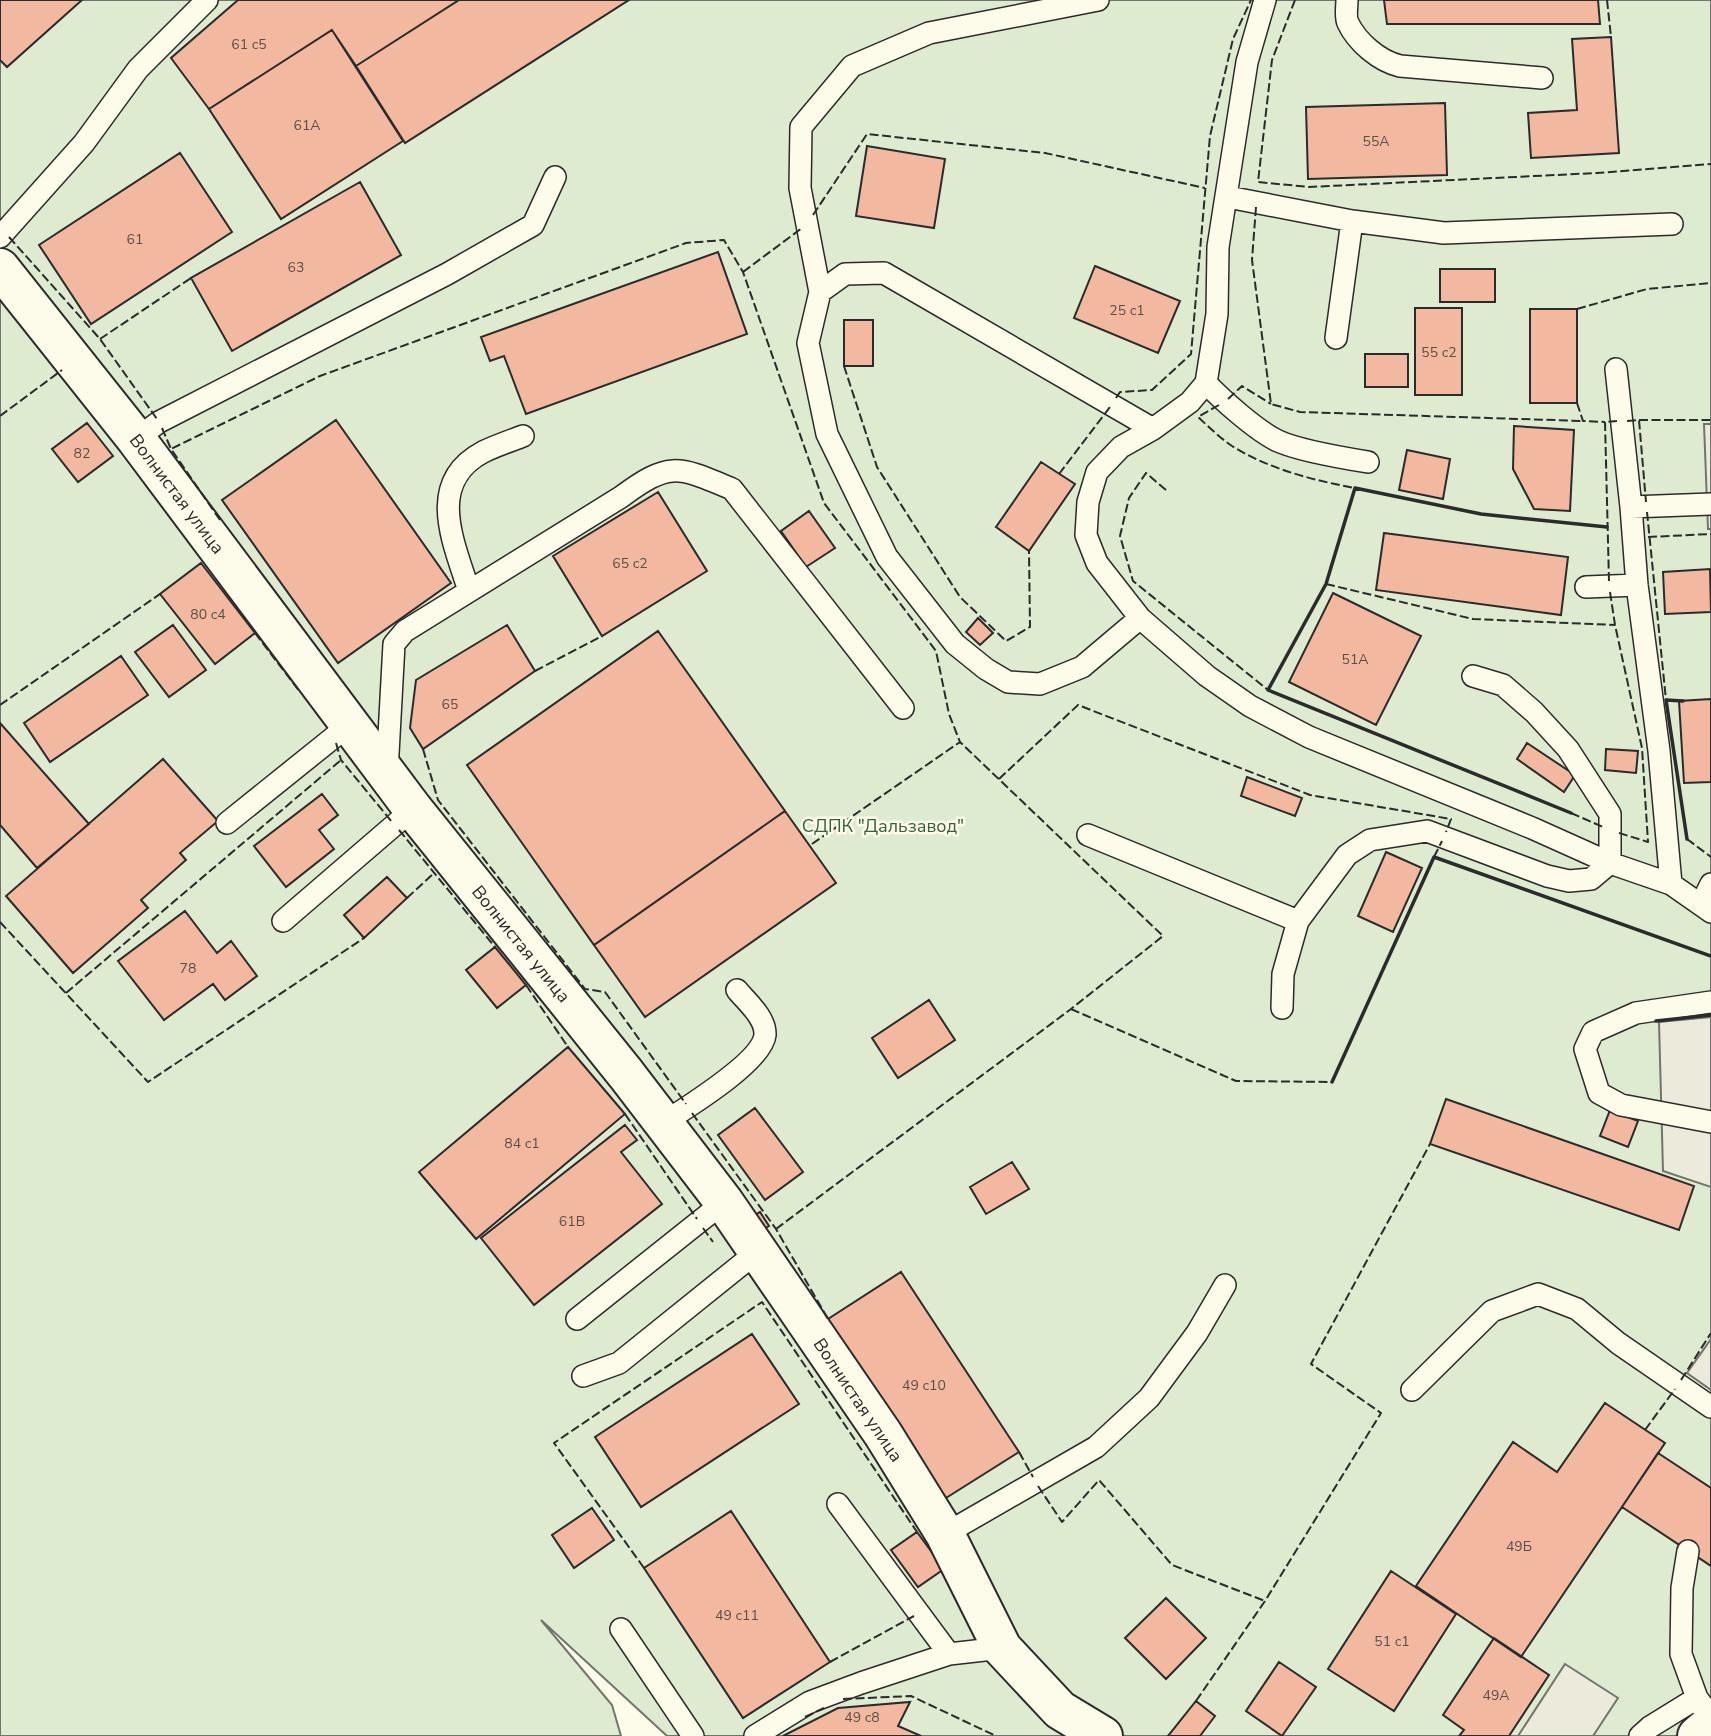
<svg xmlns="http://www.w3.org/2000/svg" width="1711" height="1736" font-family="'Nunito Sans',sans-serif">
	<rect width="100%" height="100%" fill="#fdfbea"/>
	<path fill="#deebd1" stroke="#74746e" stroke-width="2" d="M 0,0 L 1711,0 L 1711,1719 L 1691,1736 L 667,1736 L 541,1620 L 612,1705 L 621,1736 L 0,1736 Z"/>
	<path fill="#eceadb" stroke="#74746e" stroke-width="2" d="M 1704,424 L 1711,424 L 1711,529 L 1708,529 Z
		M 1711,1017 L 1711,1187 L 1663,1171 L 1659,1022 Z
		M 1711,1339 L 1711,1390 L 1687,1373 Z
		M 1565,1664 L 1618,1698 L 1593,1736 L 1518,1736 Z"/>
	<path fill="#f2b8a0" stroke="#2b2b2b" stroke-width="2" d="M 0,0 L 82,0 L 7,67 L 0,60 Z
		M 238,0 L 459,0 L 356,66 L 332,30 L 209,109 L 171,58 Z
		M 459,0 L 629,0 L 405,143 L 356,66 Z
		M 1384,0 L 1598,0 L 1600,24 L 1387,24 Z
		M 332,30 L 403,141 L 281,219 L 209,109 Z
		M 1611,37 L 1619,153 L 1531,158 L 1528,113 L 1577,110 L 1572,39 Z
		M 1445,103 L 1447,175 L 1308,179 L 1306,107 Z
		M 867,146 L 945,159 L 934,228 L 856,216 Z
		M 180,153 L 232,232 L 91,324 L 39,245 Z
		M 360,182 L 401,255 L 232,351 L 191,278 Z
		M 718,252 L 747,334 L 526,414 L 504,356 L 490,361 L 481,337 Z
		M 1095,266 L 1180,301 L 1158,353 L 1074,318 Z
		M 1440,269 L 1495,269 L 1495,302 L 1440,302 Z
		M 1415,308 L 1462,308 L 1462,395 L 1415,395 Z
		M 1530,309 L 1577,309 L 1577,403 L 1530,403 Z
		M 844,320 L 873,320 L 873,366 L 844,366 Z
		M 1365,354 L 1408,354 L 1408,387 L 1365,387 Z
		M 336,420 L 451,583 L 338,663 L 222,500 Z
		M 87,423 L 113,456 L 78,482 L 52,449 Z
		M 1514,426 L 1574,430 L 1570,511 L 1534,509 L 1513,469 Z
		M 1407,450 L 1450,459 L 1443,499 L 1399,490 Z
		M 1041,462 L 1075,484 L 1029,551 L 996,527 Z
		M 658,492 L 707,571 L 602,636 L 553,556 Z
		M 809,511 L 835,548 L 806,567 L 781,531 Z
		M 1384,533 L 1568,557 L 1561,615 L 1376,590 Z
		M 201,563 L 255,633 L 215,664 L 160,594 Z
		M 1710,569 L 1711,612 L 1665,614 L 1663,572 Z
		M 1333,593 L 1421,636 L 1376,725 L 1289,682 Z
		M 978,618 L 993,633 L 980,645 L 966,632 Z
		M 173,625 L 206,670 L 169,697 L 135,652 Z
		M 507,625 L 535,671 L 423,749 L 410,728 L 416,680 Z
		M 658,631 L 785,811 L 594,945 L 467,765 Z
		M 121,656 L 148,695 L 50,762 L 24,723 Z
		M 1711,699 L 1711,782 L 1684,783 L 1679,701 Z
		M 0,723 L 89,824 L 37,868 L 0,825 Z
		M 1527,743 L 1575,775 L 1564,792 L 1517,759 Z
		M 1606,749 L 1638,751 L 1636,773 L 1605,770 Z
		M 163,759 L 218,821 L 180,853 L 186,860 L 141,900 L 148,908 L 73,973 L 6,896 Z
		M 1247,777 L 1302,798 L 1295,816 L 1241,796 Z
		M 322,794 L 338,815 L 319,830 L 334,849 L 286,887 L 254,846 Z
		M 785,811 L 836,883 L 645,1017 L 594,945 Z
		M 1386,852 L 1422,868 L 1393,932 L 1358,916 Z
		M 387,877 L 407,898 L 364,938 L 344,915 Z
		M 185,911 L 217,953 L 231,941 L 257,976 L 225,1000 L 213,984 L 164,1020 L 118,961 Z
		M 495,947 L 526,985 L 497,1008 L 466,970 Z
		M 929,1000 L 955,1040 L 898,1078 L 872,1038 Z
		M 568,1047 L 625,1114 L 476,1239 L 419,1172 Z
		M 1446,1099 L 1694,1186 L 1679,1230 L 1430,1144 Z
		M 755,1108 L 803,1172 L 765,1200 L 718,1135 Z
		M 1610,1110 L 1638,1121 L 1628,1147 L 1600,1136 Z
		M 625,1125 L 637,1140 L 621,1152 L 662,1204 L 534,1305 L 481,1238 Z
		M 1012,1162 L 1029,1189 L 986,1214 L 970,1187 Z
		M 760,1212 L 769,1226 L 756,1234 L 746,1221 Z
		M 901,1272 L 1019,1452 L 946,1498 L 828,1319 Z
		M 752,1334 L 799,1404 L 641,1507 L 595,1437 Z
		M 1605,1403 L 1665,1443 L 1521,1657 L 1416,1586 L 1513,1442 L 1557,1472 Z
		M 1658,1453 L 1711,1488 L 1711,1566 L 1622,1507 Z
		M 592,1508 L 614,1540 L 574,1568 L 552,1535 Z
		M 731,1511 L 830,1662 L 743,1718 L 644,1568 Z
		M 917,1532 L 944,1569 L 918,1587 L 891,1550 Z
		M 1391,1571 L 1456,1614 L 1394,1711 L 1328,1669 Z
		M 1166,1598 L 1206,1638 L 1166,1679 L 1125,1638 Z
		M 1494,1638 L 1549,1675 L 1509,1736 L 1459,1736 L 1464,1730 L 1443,1715 Z
		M 1279,1662 L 1316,1687 L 1282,1736 L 1246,1711 Z
		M 1196,1701 L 1215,1716 L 1200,1736 L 1168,1736 Z
		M 910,1702 L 898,1726 L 921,1736 L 783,1736 L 838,1708 Z"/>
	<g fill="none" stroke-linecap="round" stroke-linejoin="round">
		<defs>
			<path id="service" d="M 1265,0 L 1247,62 L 1218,247 L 1217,314 L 1206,383 L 1190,402 L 1153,429 L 1121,447 L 1097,472 L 1088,502 L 1086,535 L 1097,563 L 1140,618 L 1207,676 L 1250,706 L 1309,737 L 1532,828 L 1610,863 L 1671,884
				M 1347,0 C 1347,7 1345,17 1348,23 C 1357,42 1379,61 1400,66 L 1542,78
				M 1228,197 L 1352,221 L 1444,233 L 1672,224
				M 0,237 L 84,143 L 138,69 L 207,0
				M 820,292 L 800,188 L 801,127 L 852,66 L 929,33 L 1098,0
				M 1336,338 L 1352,221
				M 1616,369 L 1631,507 L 1637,585 L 1659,751 L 1671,884 L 1711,912
				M 1206,383 C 1222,400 1257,431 1278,441 C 1300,451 1343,458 1368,462
				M 136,439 L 159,422 L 447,274 L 533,225 L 555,177
				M 1631,507 L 1711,504
				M 1586,587 L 1637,585
				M 469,591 C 454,543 425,483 483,452 C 495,446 510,441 523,436
				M 1140,618 L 1082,667 L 1040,684 L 1008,682 L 986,669 L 955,644 L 887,557 L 827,434 L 808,343 L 820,292 L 845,274 L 884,273 L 1153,429
				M 387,772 L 394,644 L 405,631 L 621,497 C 670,461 677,466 732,489 L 903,708
				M 227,823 L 349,725
				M 1088,835 L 1298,921
				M 1701,904 L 1711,884
				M 283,921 L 413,809
				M 1711,1002 L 1636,1013 L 1593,1032 L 1585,1049 L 1599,1093 L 1621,1105 L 1711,1122
				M 1282,1008 L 1283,974 L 1298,921 L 1347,855 L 1370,840 L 1427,831 L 1547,876 L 1569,881 L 1591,879 L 1610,863 L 1610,814 L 1568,749 L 1534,712 L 1503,685 L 1473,676
				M 663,1123 C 686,1108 762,1062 765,1035 C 766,1018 747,1002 737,990
				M 577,1319 L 724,1202
				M 583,1376 L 619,1363 L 757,1252
				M 1412,1390 L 1492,1311 L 1538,1294 L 1577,1309 L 1618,1343 L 1711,1407
				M 838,1504 L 949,1654
				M 945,1534 L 1096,1447 L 1149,1398 L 1197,1333 L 1225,1285
				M 1688,1551 L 1682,1588 L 1681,1654 L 1697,1698 L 1711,1717
				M 621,1629 L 693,1736
				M 755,1736 L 810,1702 L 861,1683 L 949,1654 L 1002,1648
				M 1640,1736 L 1650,1727 L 1697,1698"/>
			<path id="minor" d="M 0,268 L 136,439 L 413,809 L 626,1074 L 724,1202 L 883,1434 L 945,1534 L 1002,1648 L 1060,1710 L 1103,1736"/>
			<path id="primary" d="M 1697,1736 L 1711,1724"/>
		</defs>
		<use href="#service" stroke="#2b2b2b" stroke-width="24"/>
		<use href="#minor" stroke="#2b2b2b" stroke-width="42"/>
		<use href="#primary" stroke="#2b2b2b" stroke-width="42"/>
		<use href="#service" stroke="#fdfbea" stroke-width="21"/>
		<use href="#minor" stroke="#fdfbea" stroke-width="38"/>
		<use href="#primary" stroke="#fdfbea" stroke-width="38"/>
		<path stroke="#2b2b2b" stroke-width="2" stroke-dasharray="9 3.5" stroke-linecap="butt" d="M 1295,0 L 1272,60 L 1258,182 L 1309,187 L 1597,173 L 1711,164
			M 1607,0 L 1611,37
			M 1256,207 L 1252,260 L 1271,404 L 1300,412 L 1583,421
			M 813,215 L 867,134 L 1045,153 L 1205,188
			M 9,237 L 100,339 L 157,419
			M 743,272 L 802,228
			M 1577,309 L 1647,289 L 1711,283
			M 100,339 L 191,278
			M 844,366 L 877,467 L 960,597 L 1006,641 L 1030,627 L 1029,551
			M 1116,398 L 1120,392 L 1152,390 L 1191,354 L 1210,136 L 1233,39 L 1251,0
			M 1228,399 L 1242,386 L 1271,404
			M 1577,403 L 1583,421 L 1605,422
			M 1219,405 L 1198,417 C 1209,427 1220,438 1232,446 C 1269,469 1312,480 1355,488
			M 0,416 L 62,370
			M 1639,420 L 1711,420
			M 1627,421 L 1639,420 L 1646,502
			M 162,428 L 171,449
			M 1059,474 L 1110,407
			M 1166,490 L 1146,473 L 1129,498 L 1120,536 L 1133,581 L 1268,690
			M 1647,512 L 1666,700
			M 220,520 L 171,449 L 320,376 L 686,243 L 724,240 L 743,272 L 824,503 L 936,651 L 949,714 L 960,742 L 809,846
			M 1648,537 L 1711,534
			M 1609,581 L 1605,422 L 1617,421
			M 1326,584 L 1473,619 L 1615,625
			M 1610,592 L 1615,625 L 1642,748 L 1648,842 L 1616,832
			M 255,633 L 300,692
			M 535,671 L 602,636
			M 0,705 L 160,594
			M 336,743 L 341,760 L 392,822
			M 423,749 L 438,800 L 585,989 L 605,992 L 686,1104
			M 999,779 L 1078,705 L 1310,795 L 1451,819 L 1446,832
			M 1571,813 L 1603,827
			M 399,830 L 495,947
			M 1687,839 L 1711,857
			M 1434,857 L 1442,841
			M 407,898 L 434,873
			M 0,922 L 148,1082 L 364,938
			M 526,985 L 568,1047
			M 66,993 L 341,760
			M 1071,1009 L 1236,1081 L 1332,1082
			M 692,1113 L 776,1229 L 828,1319
			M 625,1114 L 697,1219
			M 703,1228 L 713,1242
			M 776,1229 L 1071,1009 L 1163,936 L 960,742
			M 1681,1380 L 1711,1333
			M 1645,1430 L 1675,1389
			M 1019,1452 L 1033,1477
			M 1038,1486 L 1062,1522 L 1099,1480 L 1172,1565 L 1265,1601
			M 644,1568 L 554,1443 L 762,1302 L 917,1532
			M 830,1662 L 914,1616
			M 843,1699 L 911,1696 L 996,1736
			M 1196,1701 L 1265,1601 L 1381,1413 L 1311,1364 L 1430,1144
			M 805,1717 L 824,1708"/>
		<path stroke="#2b2b2b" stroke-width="3.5" d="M 1683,701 L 1666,700 L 1687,839
			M 1571,813 L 1268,690 L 1326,584 L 1355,488 L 1481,514 L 1607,527
			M 1656,1021 L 1711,1015
			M 1332,1082 L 1434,857 L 1711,956"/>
	</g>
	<g text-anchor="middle" stroke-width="5" stroke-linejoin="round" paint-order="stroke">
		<g font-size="14" fill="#5d4e48">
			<text x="249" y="49">61 с5</text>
			<text x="307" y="130">61А</text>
			<text x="1376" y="146">55А</text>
			<text x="135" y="244">61</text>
			<text x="296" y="272">63</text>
			<text x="1127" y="315">25 с1</text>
			<text x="1439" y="357">55 с2</text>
			<text x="82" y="458">82</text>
			<text x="630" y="568">65 с2</text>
			<text x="208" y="619">80 с4</text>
			<text x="1355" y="664">51А</text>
			<text x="450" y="709">65</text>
			<text x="188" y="973">78</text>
			<text x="522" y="1148">84 с1</text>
			<text x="572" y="1226">61В</text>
			<text x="924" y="1390">49 с10</text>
			<text x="1519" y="1551">49Б</text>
			<text x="737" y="1620">49 с11</text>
			<text x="1392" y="1646">51 с1</text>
			<text x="1496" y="1700">49А</text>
			<text x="862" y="1722">49 с8</text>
		</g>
		<g font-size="18" fill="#2b2b2b" stroke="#fdfbea">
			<text transform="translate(177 494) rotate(53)" y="6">Волнистая улица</text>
			<text transform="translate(521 944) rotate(51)" y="6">Волнистая улица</text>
			<text transform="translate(858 1400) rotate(56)" y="6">Волнистая улица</text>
		</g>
		<g font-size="18" fill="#34623c" stroke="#fdfbea">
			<text x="883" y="832">СДПК "Дальзавод"</text>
		</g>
	</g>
</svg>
